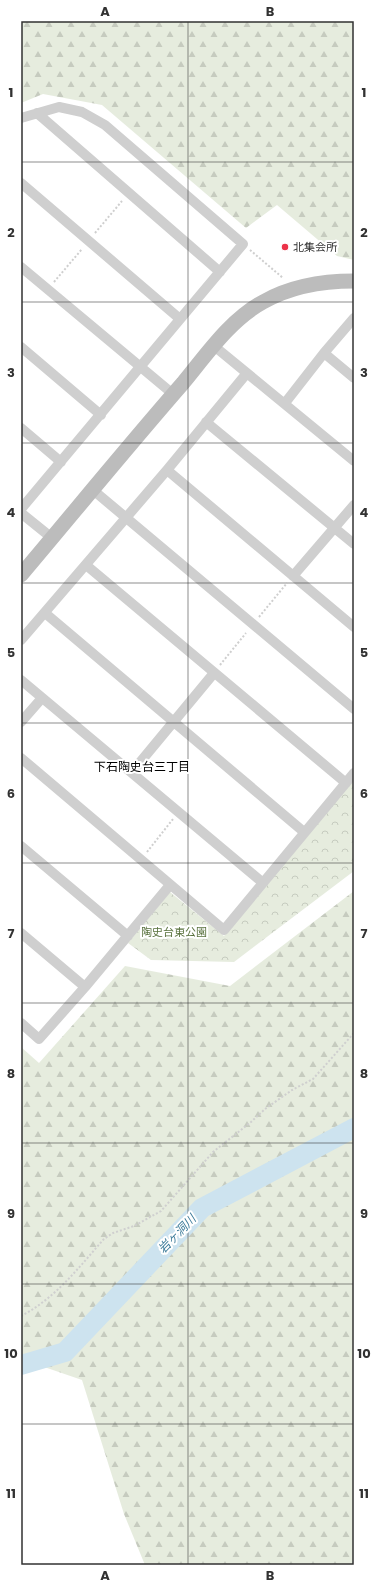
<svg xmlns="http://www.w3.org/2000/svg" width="375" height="1586" font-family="Poppins,'Noto Sans JP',sans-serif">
	<defs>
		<pattern id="forest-firs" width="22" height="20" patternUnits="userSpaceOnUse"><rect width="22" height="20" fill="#e6ecde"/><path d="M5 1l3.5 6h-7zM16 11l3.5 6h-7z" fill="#c6cbbf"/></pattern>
		<pattern id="park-crowns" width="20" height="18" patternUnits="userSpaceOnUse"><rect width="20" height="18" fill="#e6ecde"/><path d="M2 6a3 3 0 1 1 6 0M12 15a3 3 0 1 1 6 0" fill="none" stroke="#c6cbbf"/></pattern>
	</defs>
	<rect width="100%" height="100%" fill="#fff"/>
	<path fill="url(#forest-firs)" d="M 21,21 L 354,21 L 354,260 L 337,256 L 277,205 L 246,228 L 102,105 L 43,94 L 21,103 Z
		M 354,891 L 354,1565 L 145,1565 L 124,1514 L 82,1380 L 21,1359 L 21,1047 L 39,1063 L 125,966 L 230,986 Z"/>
	<path fill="url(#park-crowns)" d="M 354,778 L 354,871 L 234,962 L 151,960 L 128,943 L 170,892 L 224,936 Z"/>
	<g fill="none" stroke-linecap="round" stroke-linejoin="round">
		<path stroke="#cde3ef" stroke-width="20" d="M 21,1365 L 65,1352 L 202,1208 L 354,1128"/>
		<path stroke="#cfcfcf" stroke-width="2" stroke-dasharray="2 2" stroke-linecap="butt" d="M 95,233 L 122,201
			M 250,250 L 283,278
			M 54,282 L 82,249
			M 259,617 L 287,583
			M 220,665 L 246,633
			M 147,852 L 173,819
			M 21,1316 C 56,1298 79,1267 104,1239 L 113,1233 L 134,1226 L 161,1211 L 213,1152 L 251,1122 L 265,1109 L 292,1090 L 313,1079 L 354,1033"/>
		<path stroke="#cfcfcf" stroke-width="10" d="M 37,113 L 220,272
			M 21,118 L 59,107 L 82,112 L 105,125 L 243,244 L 21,509
			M 21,183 L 180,319
			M 21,267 L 173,394
			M 214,346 L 354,461
			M 21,347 L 101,415
			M 324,353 L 354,378
			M 285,403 L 324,353 L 354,318
			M 206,422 L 354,544
			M 21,428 L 61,462
			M 167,470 L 354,627
			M 93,490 L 354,709
			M 21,513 L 52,538
			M 86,565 L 346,783
			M 293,576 L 354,505
			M 45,613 L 304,832
			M 21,640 L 167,470 L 247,373
			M 21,680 L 262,882
			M 21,722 L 42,698
			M 21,758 L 224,930 L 354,773
			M 132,772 L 214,673
			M 21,846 L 128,936
			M 21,933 L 85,987
			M 21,1023 L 39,1039 L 85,987 L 170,885"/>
		<path stroke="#bcbcbc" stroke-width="15" d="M 21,575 C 75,511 128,446 183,383 C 207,354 230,320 263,302 C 291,286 323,281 354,281"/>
	</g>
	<path fill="none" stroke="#323232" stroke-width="1" stroke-opacity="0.55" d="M 188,21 L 188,1565M 21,162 L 354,162M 21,302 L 354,302M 21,443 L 354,443M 21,583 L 354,583M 21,723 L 354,723M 21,863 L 354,863M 21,1003 L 354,1003M 21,1143 L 354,1143M 21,1284 L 354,1284M 21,1424 L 354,1424"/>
	<circle fill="#ec3249" stroke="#fff" stroke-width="1.5" cx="285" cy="247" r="4"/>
	<g text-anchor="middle" stroke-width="4" stroke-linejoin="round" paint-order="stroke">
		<g font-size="11" fill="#323232" stroke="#fff" text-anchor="start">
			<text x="293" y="251">北集会所</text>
		</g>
		<g font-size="11" fill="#58713d" stroke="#fff">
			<text x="174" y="936">陶史台東公園</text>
		</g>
		<g font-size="12" fill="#000" stroke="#fff">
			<text x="142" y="771">下石陶史台三丁目</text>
		</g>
		<g font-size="12" font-style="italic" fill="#3b7a99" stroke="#fff">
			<text transform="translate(177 1234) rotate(-46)" y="4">岩ヶ洞川</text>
		</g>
	</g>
	<rect width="375" height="1586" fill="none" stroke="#ffffff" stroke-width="44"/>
	<rect x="22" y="22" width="331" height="1542" fill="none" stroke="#323232" stroke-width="1.5"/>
	<g font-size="13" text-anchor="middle" font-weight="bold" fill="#323232">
		<text x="105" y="16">A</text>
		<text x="270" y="16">B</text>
		<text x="11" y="97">1</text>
		<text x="364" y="97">1</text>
		<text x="11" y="237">2</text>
		<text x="364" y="237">2</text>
		<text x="11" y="377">3</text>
		<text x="364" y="377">3</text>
		<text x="11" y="517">4</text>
		<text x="364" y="517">4</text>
		<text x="11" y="657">5</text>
		<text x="364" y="657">5</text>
		<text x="11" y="798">6</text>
		<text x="364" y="798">6</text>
		<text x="11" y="938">7</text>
		<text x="364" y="938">7</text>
		<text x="11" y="1078">8</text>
		<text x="364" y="1078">8</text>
		<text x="11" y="1218">9</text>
		<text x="364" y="1218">9</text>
		<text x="11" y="1358">10</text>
		<text x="364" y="1358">10</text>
		<text x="11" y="1498">11</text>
		<text x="364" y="1498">11</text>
		<text x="105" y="1580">A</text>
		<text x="270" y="1580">B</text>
	</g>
</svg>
